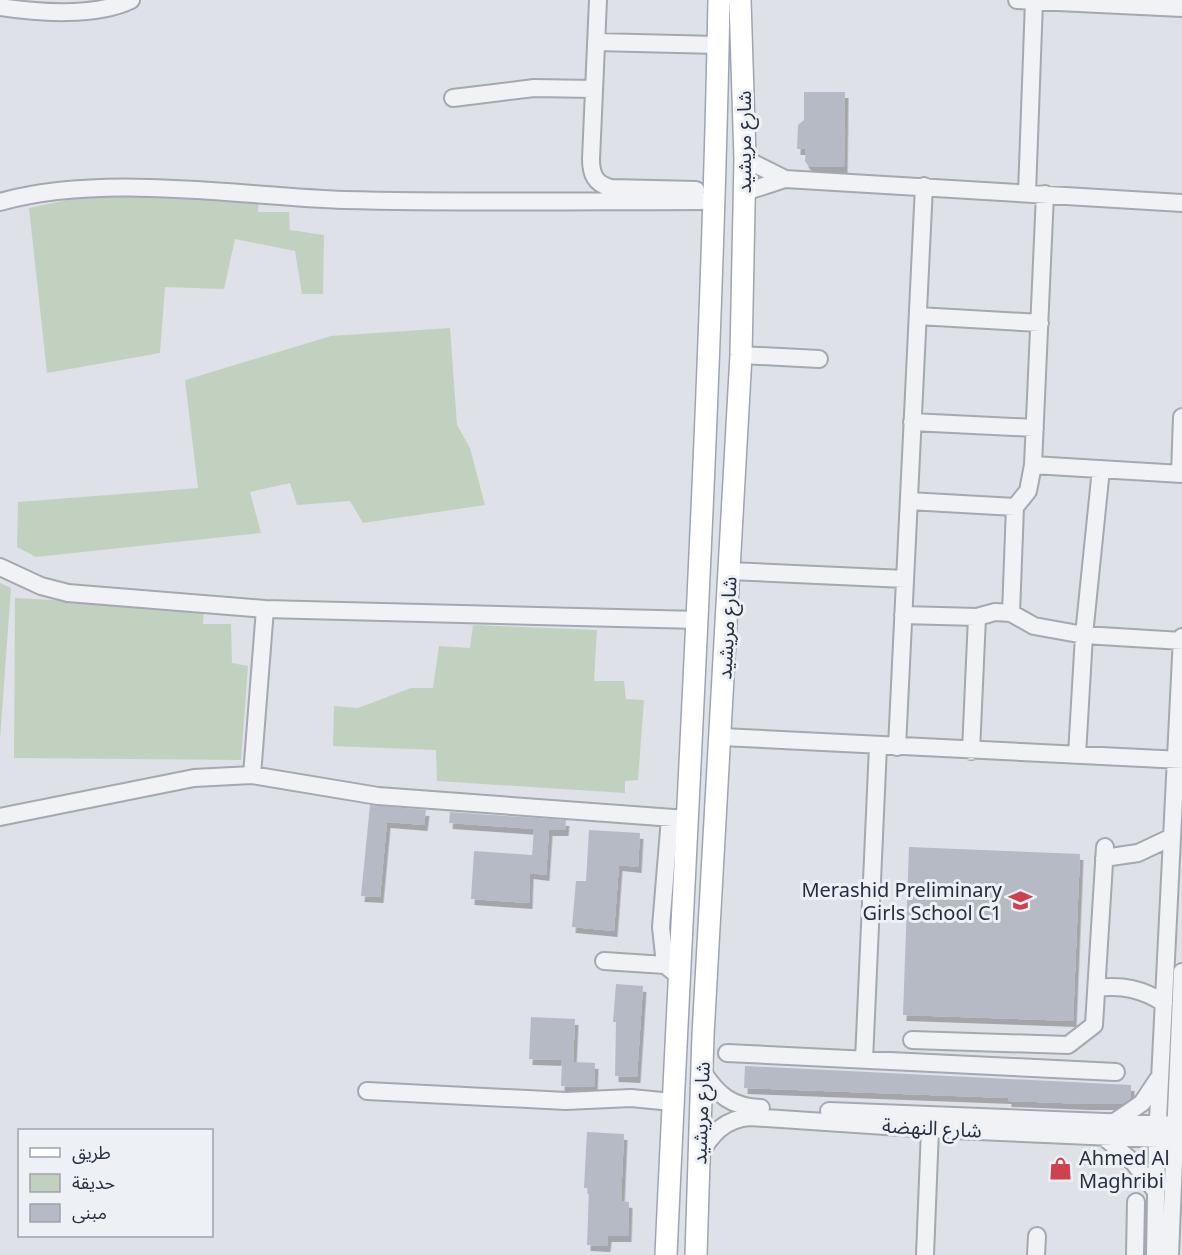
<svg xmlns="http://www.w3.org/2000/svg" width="1182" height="1255" font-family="'Noto Sans','Noto Sans Arabic',sans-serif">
	<defs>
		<filter id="shadow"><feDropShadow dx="3.5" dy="6" stdDeviation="0" flood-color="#0004"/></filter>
	</defs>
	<rect width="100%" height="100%" fill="#dee1e7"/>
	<path fill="#c2d1bf" d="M 100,193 L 259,197 L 258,212 L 289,212 L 290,230 L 324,235 L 323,294 L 302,294 L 295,251 L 235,239 L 224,289 L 165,287 L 160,353 L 47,373 L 29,208 Z
		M 450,328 L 457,425 L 470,448 L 485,505 L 363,523 L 350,501 L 297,505 L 290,483 L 250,492 L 261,533 L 36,557 L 17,547 L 18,502 L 198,488 L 185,380 L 331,336 Z
		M 0,583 L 11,588 L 0,739 Z
		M 15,598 L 204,608 L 203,624 L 231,624 L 232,663 L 248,666 L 241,760 L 14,758 Z
		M 473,625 L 597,630 L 594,681 L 624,681 L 626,699 L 644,700 L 638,780 L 625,781 L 625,793 L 437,781 L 436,750 L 333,746 L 334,706 L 358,708 L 411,688 L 433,688 L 439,646 L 470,648 Z"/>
	<path fill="#b5bac4" filter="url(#shadow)" d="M 804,92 L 845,92 L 844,167 L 809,167 L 805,161 L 806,149 L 797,149 L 798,125 L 804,120 Z
		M 370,805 L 426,810 L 424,825 L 387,822 L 380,897 L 361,896 Z
		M 450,812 L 566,820 L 565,830 L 549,830 L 546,875 L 530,873 L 529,903 L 471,899 L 474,851 L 532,855 L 534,829 L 449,823 Z
		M 589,830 L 640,833 L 638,867 L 619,865 L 614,931 L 572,927 L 576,881 L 586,881 Z
		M 909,847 L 1080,854 L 1073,1021 L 903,1015 Z
		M 616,984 L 643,986 L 637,1077 L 615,1076 L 616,1022 L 613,1022 Z
		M 531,1017 L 575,1019 L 573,1062 L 595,1063 L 594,1087 L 561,1086 L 562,1060 L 529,1059 Z
		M 745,1066 L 1131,1085 L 1131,1098 L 1122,1104 L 1087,1104 L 1008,1101 L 1008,1098 L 744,1088 Z
		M 587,1132 L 624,1134 L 621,1201 L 629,1202 L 628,1236 L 608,1236 L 607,1246 L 587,1245 L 589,1188 L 584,1188 Z"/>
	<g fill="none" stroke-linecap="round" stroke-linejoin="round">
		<defs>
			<path id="minor" d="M 598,0 L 591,159 C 591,174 595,184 611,188 L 696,190
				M 1017,0 L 1182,8
				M 0,7 C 38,13 96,17 131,0
				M 596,42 L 718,45
				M 453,98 L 534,88 L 594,89
				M 745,159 L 785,179 L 1182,203
				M 745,192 L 785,179
				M 1027,193 L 1034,1
				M 0,202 C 102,173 238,196 344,200 C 467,203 590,201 712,201
				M 918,316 L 1040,323
				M 741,355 L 819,359
				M 912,422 L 1035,428
				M 1033,465 L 1182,474
				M 1180,474 L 1182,417
				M 909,501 L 1015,507 L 1028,491 L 1033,465 L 1045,194
				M 0,567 L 41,586 L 68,593 L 265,609 L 698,620
				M 730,571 L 905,579
				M 1011,613 L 1015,507
				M 903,615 L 977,617 L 995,612 L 1011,613 L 1034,626 L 1084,635 L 1182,641
				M 722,737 L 1182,760
				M 897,747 L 924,186
				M 971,751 L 977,617
				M 1077,755 L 1084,635 L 1101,469
				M 252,775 L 265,609
				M 0,817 L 194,778 L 252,775 L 378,796 L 687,819
				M 670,818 L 661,927 L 665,965 L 680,977
				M 1104,858 L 1138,853 L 1172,837
				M 604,961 L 665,965
				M 1097,988 C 1123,985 1142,989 1164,1003
				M 912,1040 L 1068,1045 L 1094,1025 L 1105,847
				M 727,1053 L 1116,1072
				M 864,1060 L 878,746
				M 702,1071 C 718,1095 731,1107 761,1108
				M 367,1091 L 566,1101 L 631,1098 L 672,1102
				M 829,1111 L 1182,1125
				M 1113,1123 L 1142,1103 L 1158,1079
				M 1104,1137 L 1134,1163 L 1155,1190
				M 699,1155 C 712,1134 724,1119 750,1117 L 930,1129 L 1182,1140
				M 925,1255 L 930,1129
				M 1036,1255 L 1037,1236
				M 1135,1255 L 1136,1202
				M 1155,1255 L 1157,1140 L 1182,637
				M 1170,1255 L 1182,972"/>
			<path id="major" d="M 666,1255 C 685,837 711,419 719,0
				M 696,1255 L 703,1035 L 741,355 L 745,159 L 740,0"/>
		</defs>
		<use href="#minor" stroke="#a3a8b1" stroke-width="20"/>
		<use href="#major" stroke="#9da5b3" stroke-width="24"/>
		<use href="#minor" stroke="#f0f2f6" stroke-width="16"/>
		<use href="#major" stroke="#fff" stroke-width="21"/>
	</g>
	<defs>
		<symbol id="school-bare" viewBox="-9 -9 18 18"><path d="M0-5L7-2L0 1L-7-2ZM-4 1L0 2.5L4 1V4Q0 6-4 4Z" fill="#ce414f" stroke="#edf0f5" stroke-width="2.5" paint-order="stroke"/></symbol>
		<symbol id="shop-bare" viewBox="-9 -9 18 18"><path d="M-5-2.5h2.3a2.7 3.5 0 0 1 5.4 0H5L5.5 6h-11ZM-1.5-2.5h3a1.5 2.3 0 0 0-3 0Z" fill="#ce414f" stroke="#edf0f5" stroke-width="2.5" paint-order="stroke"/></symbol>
	</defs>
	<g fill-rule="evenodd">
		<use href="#school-bare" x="1004" y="884" width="33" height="33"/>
		<use href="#shop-bare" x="1044" y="1152" width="33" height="33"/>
	</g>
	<g text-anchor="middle" stroke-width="6" stroke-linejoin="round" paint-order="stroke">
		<g font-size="20" fill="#272e3e" stroke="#edf0f5">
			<text transform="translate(744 142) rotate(-90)" y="7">شارع مريشيد</text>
			<text transform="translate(727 628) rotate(-87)" y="7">شارع مريشيد</text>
			<text transform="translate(701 1113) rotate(-88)" y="7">شارع مريشيد</text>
			<text transform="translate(932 1128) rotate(3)" y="7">شارع النهضة</text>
		</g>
		<g font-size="20" fill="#272e3e" stroke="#edf0f5" text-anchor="end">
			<text x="1002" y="897">Merashid Preliminary<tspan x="1002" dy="23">Girls School C1</tspan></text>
			<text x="1079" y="1165" text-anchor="start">Ahmed Al<tspan x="1079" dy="23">Maghribi</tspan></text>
		</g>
	</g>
	<rect x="18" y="1129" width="195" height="108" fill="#edf0f5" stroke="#9ea2ac" stroke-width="1.5"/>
	<rect x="30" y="1148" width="30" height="9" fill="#ffffff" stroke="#9ea2ac" stroke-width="1.5"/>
	<text x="72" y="1159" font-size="18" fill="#272e3e">طريق</text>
	<rect x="30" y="1174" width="30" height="18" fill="#c2d1bf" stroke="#9ea2ac" stroke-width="1.5"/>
	<text x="72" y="1189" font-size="18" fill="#272e3e">حديقة</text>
	<rect x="30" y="1204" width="30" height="18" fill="#b5bac4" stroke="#9ea2ac" stroke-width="1.5"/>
	<text x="72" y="1219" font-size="18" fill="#272e3e">مبنى</text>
</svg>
